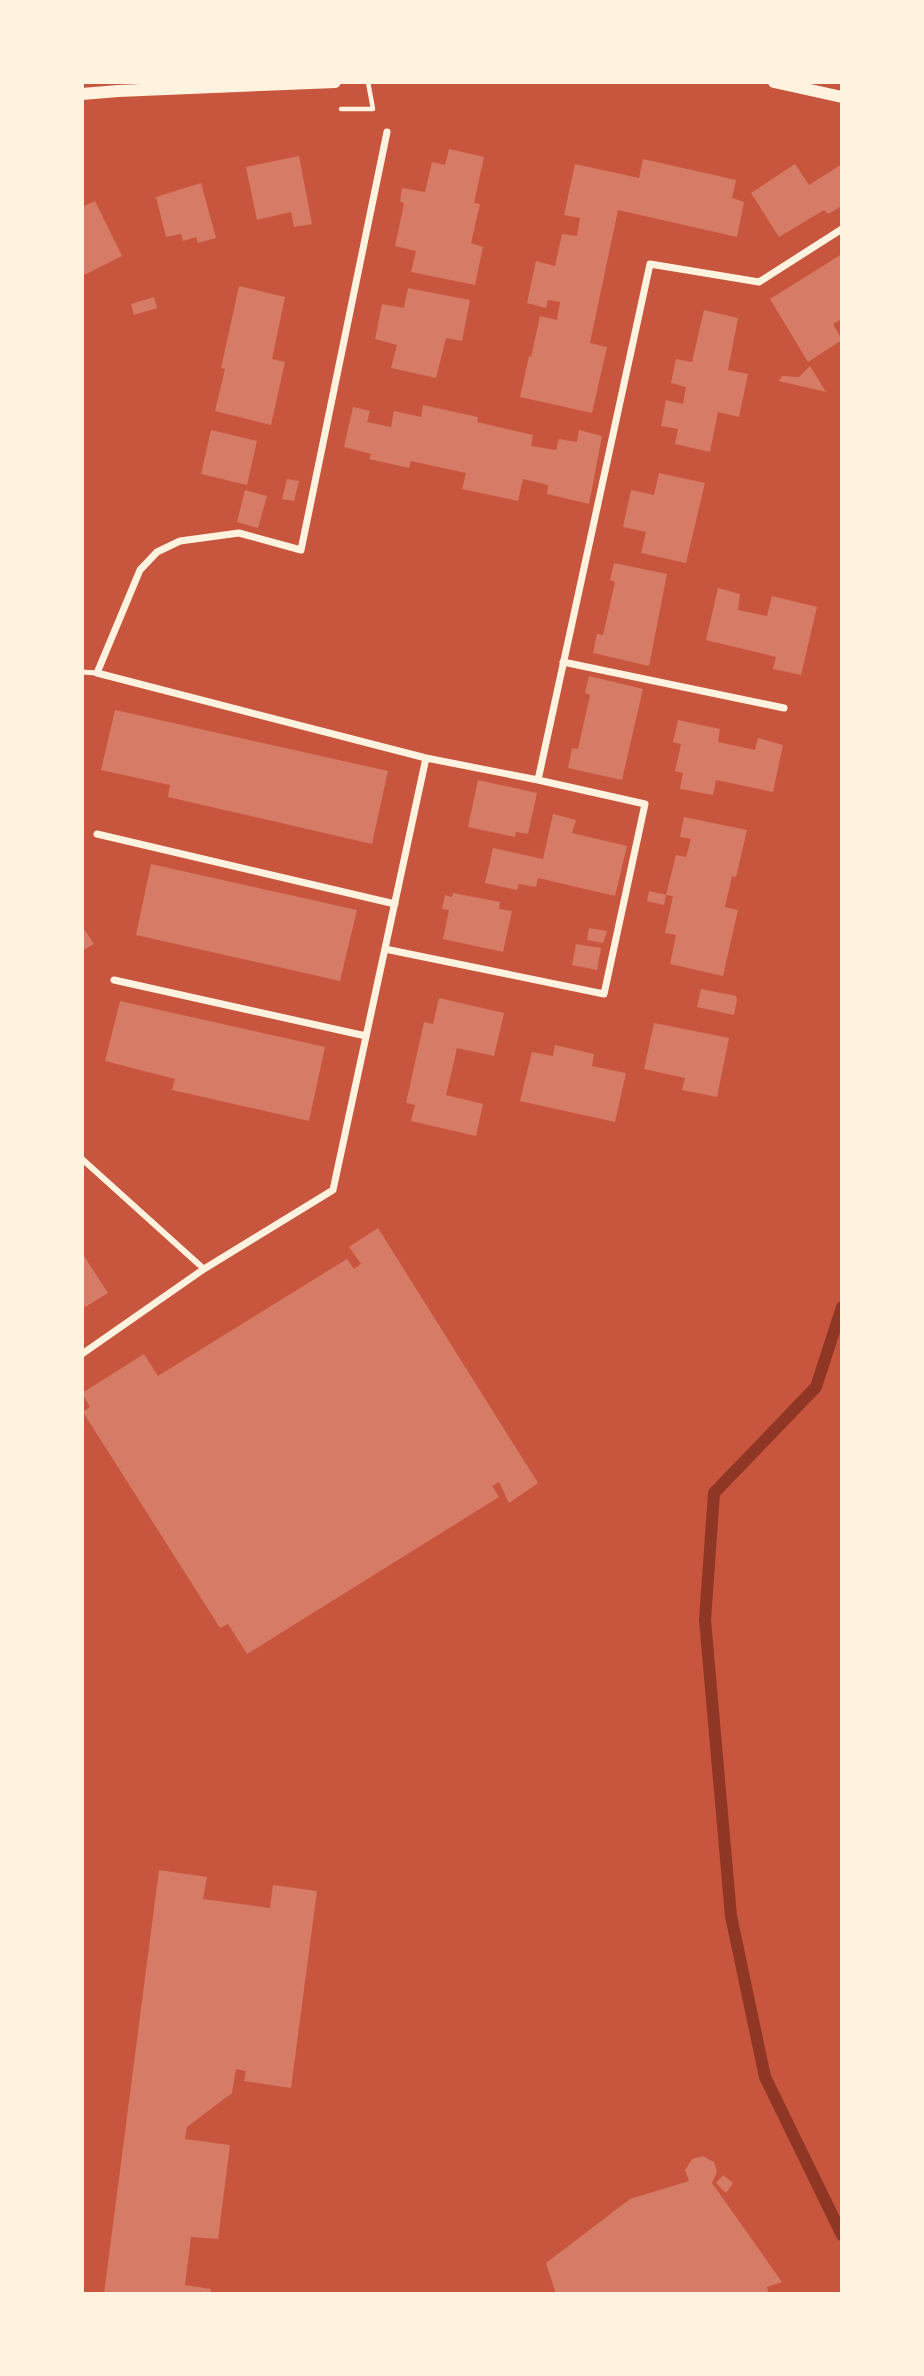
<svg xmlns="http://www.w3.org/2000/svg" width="924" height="2376" font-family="Raleway,sans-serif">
	<rect width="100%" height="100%" fill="#c8553d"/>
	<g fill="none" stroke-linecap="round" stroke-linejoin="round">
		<path stroke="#8f3625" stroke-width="12" d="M 842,1307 L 816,1387 L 714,1493 L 705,1620 L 731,1916 L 765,2077 L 842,2235"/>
	</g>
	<path fill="#d67c66" d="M 449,149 L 484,157 L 474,203 L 480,204 L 471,243 L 483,247 L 475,285 L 411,272 L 416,251 L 395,246 L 404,204 L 400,201 L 402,188 L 425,192 L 432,162 L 445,165 Z
		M 299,156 L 312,224 L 294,227 L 291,212 L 257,220 L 246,167 Z
		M 643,159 L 736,180 L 732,198 L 744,202 L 737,237 L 618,210 L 590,343 L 607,347 L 592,413 L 520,397 L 529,356 L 531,357 L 540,316 L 557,320 L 560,302 L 548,300 L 546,308 L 527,303 L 536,261 L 555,266 L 562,234 L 577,236 L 580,218 L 564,215 L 575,164 L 639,178 Z
		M 795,164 L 809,185 L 842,164 L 842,206 L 828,214 L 824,210 L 779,237 L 751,193 Z
		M 201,183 L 216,238 L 198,243 L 196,237 L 183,241 L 181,234 L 166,237 L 156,197 Z
		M 95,201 L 122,256 L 82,276 L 82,207 Z
		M 842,254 L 842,319 L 833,324 L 842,340 L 808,362 L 770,299 Z
		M 239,286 L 285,297 L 272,359 L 285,362 L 271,425 L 215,411 L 225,369 L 221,368 Z
		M 408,288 L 470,300 L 462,341 L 446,338 L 436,378 L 391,368 L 397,345 L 375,339 L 382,304 L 404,308 Z
		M 154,297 L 157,308 L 134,315 L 131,304 Z
		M 704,310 L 738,318 L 728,370 L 748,374 L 739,417 L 718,412 L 710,452 L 675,444 L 678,429 L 661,426 L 666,400 L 683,404 L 686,387 L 671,383 L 676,359 L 692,362 Z
		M 810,366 L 826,392 L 779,381 L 782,376 L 799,377 Z
		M 423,405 L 478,417 L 477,422 L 533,435 L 531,446 L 556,450 L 559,439 L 577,442 L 579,430 L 602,436 L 589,504 L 547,494 L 548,485 L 523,479 L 518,501 L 462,489 L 466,473 L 411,461 L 409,468 L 369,459 L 371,454 L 344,447 L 353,407 L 370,411 L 367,422 L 391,427 L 394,411 L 421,417 Z
		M 211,430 L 257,441 L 247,485 L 201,474 Z
		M 659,473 L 705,483 L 686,563 L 641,553 L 646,532 L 623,527 L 631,490 L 654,495 Z
		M 287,479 L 299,481 L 294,501 L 282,499 Z
		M 245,490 L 267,496 L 258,528 L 237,522 Z
		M 614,563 L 667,574 L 649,666 L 593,653 L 597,634 L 603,635 L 615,582 L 610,580 Z
		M 718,588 L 740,594 L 738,610 L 767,616 L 772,596 L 817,607 L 801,675 L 773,669 L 776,657 L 706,640 Z
		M 589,676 L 643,689 L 622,780 L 568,768 L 572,748 L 578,749 L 590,695 L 585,693 Z
		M 115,710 L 388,771 L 372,844 L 168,797 L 170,785 L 101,770 Z
		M 678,720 L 720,729 L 718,742 L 755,750 L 758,738 L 783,745 L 773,792 L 716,780 L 713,795 L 680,789 L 683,773 L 675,771 L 681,744 L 673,742 Z
		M 478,780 L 537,793 L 528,834 L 516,832 L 515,837 L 468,827 Z
		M 553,814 L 576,820 L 572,833 L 627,846 L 615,896 L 538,878 L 536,887 L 519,884 L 517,890 L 485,883 L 493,848 L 543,859 Z
		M 684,817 L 747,830 L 736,877 L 732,876 L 725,907 L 738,910 L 723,976 L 670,964 L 676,935 L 665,933 L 673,896 L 666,895 L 676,855 L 686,857 L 691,839 L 680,837 Z
		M 151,864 L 357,910 L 340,981 L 136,935 Z
		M 649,891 L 666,895 L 664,905 L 647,901 Z
		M 453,893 L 500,902 L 499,909 L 512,911 L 503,952 L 443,939 L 449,910 L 442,909 L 445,895 L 452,897 Z
		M 82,926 L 94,944 L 82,951 Z
		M 589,928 L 607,931 L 603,943 L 587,940 Z
		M 576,944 L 601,948 L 597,970 L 572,965 Z
		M 701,989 L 736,996 L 737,1000 L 734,1015 L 697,1007 Z
		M 439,998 L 504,1013 L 494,1056 L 457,1048 L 452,1070 L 446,1095 L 483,1104 L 476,1136 L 411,1121 L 415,1105 L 406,1103 L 424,1022 L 433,1024 Z
		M 120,1001 L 325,1047 L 309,1121 L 172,1090 L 175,1079 L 105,1061 Z
		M 654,1023 L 729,1038 L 717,1097 L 682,1090 L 685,1078 L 644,1069 Z
		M 555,1045 L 594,1054 L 592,1066 L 626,1073 L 615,1122 L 520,1101 L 532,1052 L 553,1056 Z
		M 378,1228 L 538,1483 L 509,1503 L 499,1482 L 492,1486 L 499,1497 L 247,1654 L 228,1624 L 220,1628 L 83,1412 L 90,1407 L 82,1393 L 144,1354 L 158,1376 L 347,1259 L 354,1269 L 361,1264 L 349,1247 Z
		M 82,1253 L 108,1293 L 82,1309 Z
		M 159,1870 L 207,1877 L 203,1899 L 270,1908 L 273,1885 L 317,1891 L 291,2088 L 244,2081 L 246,2071 L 236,2069 L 232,2093 L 187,2127 L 185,2139 L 230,2145 L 218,2239 L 191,2237 L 185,2285 L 211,2289 L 210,2294 L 104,2294 Z
		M 703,2156 L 714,2162 L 717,2172 L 712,2183 L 782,2282 L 767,2287 L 769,2294 L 556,2294 L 546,2263 L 630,2199 L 689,2181 L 685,2170 L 692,2159 Z
		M 723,2175 L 733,2183 L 726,2193 L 716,2183 Z"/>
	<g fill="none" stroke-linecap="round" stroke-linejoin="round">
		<path stroke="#fff3e0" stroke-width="4.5" d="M 341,109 L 373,109 L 368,82"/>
		<path stroke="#fff3e0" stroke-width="5" d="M 82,672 L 97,673"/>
		<path stroke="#fff3e0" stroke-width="6" d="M 82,1159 L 204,1269"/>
		<path stroke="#fff3e0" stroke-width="7" d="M 387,132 L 301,550 L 239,533 L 180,541 L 157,552 L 140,570 L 97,673 L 426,758 L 538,780 L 650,264 L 759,282 L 842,229
			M 563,662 L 784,708
			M 97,834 L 395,904
			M 385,949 L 604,994 L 645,804 L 538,780
			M 114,980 L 366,1036
			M 82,1354 L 204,1269 L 333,1190 L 426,758"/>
		<path stroke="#fff3e0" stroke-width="12" d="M 774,82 L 842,97
			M 82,94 L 118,91 L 335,82"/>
	</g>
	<rect width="924" height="2376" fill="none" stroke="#fff3e0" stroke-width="168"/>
</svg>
